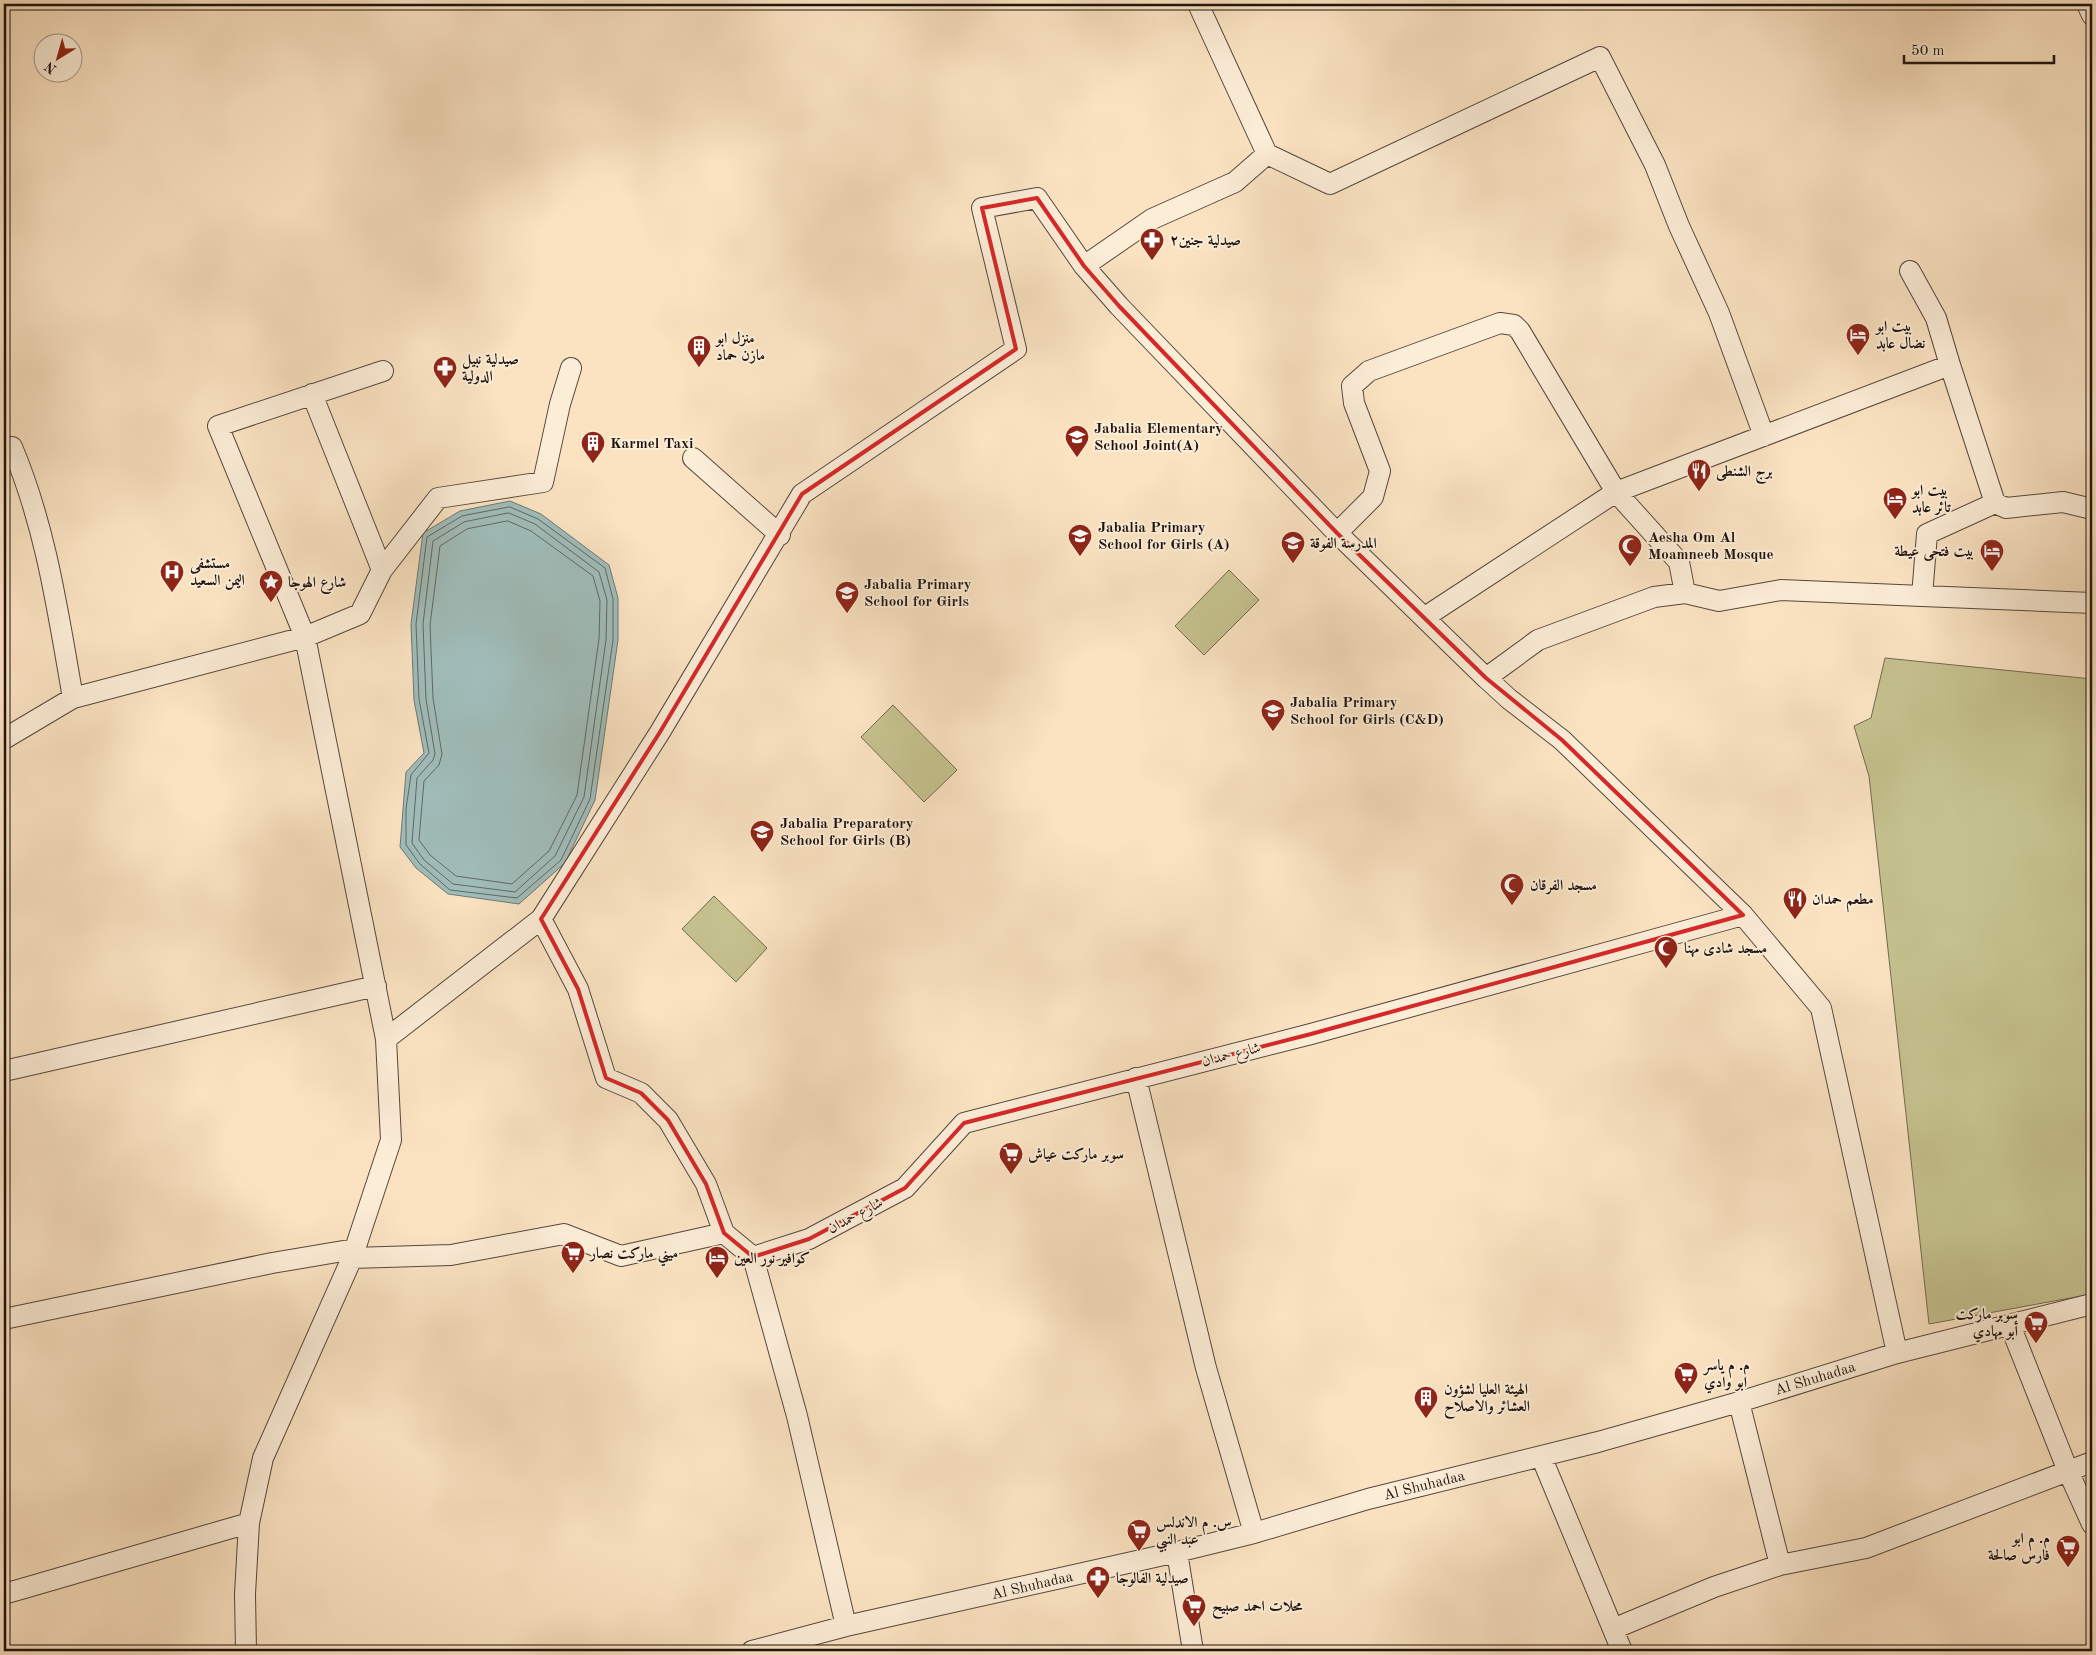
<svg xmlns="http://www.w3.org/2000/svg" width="2096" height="1655" font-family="'Old Standard TT',Amiri,serif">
	<rect width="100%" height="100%" fill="#fbe3c2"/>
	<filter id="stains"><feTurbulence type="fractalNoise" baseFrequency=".004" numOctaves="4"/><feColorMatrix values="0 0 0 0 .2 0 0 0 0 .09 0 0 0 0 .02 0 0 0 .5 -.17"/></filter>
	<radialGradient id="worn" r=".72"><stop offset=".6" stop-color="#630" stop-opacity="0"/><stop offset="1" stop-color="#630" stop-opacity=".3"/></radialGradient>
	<path fill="#c5c28f" stroke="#726a4f" d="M 1229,570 L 1259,600 L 1204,655 L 1175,626 Z
		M 1885,658 L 2092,679 L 2092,1294 L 1929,1324 L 1869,776 L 1854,726 L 1871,718 Z
		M 893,705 L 957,770 L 924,802 L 861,737 Z
		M 714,896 L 767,948 L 736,982 L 682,929 Z"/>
	<path fill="#a0bdba" stroke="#6c7976" d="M 510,501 L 541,514 L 609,565 L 618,598 L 618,640 L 595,800 L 565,863 L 519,904 L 448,894 L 416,868 L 400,847 L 406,772 L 424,753 L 414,700 L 411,624 L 423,533 L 460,511 Z"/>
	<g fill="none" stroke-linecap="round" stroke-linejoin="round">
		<path stroke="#606864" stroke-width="1" d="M 510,507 L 538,519 L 605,568 L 613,599 L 613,640 L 590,799 L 561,860 L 517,898 L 450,890 L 420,864 L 406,845 L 406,809 L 411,775 L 429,753 L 419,699 L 416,624 L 427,537 L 462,516 Z
			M 509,513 L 535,524 L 599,572 L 607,600 L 606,640 L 584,797 L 555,856 L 515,892 L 453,884 L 424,860 L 412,843 L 417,778 L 433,760 L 435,754 L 426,699 L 423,624 L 433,541 L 464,522 Z
			M 508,521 L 531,531 L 593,576 L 600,601 L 599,639 L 577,795 L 549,851 L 512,884 L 456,876 L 430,855 L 419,840 L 424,781 L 439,765 L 442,754 L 433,698 L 430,625 L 440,546 L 467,529 Z"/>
		<defs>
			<path id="minor" d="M 2087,4 L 2092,15
				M 1267,154 L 1330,184 L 1600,57 L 1655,165 L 1679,226 L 1719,313 L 1764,436
				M 1084,266 L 1152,219 L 1235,182 L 1267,154 L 1198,4
				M 1910,271 L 1936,318 L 1950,365
				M 312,394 L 382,570
				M 12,447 C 46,527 58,613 73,698
				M 693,458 L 780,535
				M 1337,533 L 1373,497 L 1380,471 L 1354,403 L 1352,386 L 1369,371 L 1500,323 L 1514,325 L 1520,331 L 1616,492 L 1679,562 L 1685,593
				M 1922,596 L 2092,603
				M 1425,617 L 1616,492 L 1950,365 L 1995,503
				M 1486,678 L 1538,640 L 1654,597 L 1685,593 L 1719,601 L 1781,590 L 1922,596 L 1927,534 L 1995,503 L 2006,508 L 2063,502 L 2092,509
				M 4,739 L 73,698 L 305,637 L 360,614 L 382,570 L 438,498 L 543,482 L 560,404 L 571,368
				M 541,919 L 578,989 L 606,1078 L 641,1093 L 668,1120 L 706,1184 L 724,1233 L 753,1257 L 797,1416 L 846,1626
				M 386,1039 L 541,919 L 660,732 L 802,494 L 1016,349 L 982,208 L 1037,198 L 1084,266 L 1119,306 L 1337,533 L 1486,678 L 1509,699 L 1562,740 L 1743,915 L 1821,1008 L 1897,1353
				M 4,1071 L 376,986
				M 1136,1078 L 1206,1368 L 1254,1533
				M 753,1257 L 809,1239 L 905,1188 L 964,1123 L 1311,1034 L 1743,915
				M 352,1258 L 451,1255 L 564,1234 L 621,1256 L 724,1233
				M 4,1319 L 272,1263 L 355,1249
				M 2010,1325 L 2068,1471 L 2092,1524
				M 1739,1402 L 1780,1565 L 1866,1548 L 2092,1462
				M 1541,1456 L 1622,1651
				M 1177,1552 L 1193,1651
				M 4,1594 L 249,1523
				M 1613,1629 L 1714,1587 L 1780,1565
				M 246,1651 L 245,1594 L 249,1523 L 263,1458 L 352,1258 L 391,1140 L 386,1039 L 305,637 L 218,426 L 383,371
				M 752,1651 L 846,1626 L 1177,1552 L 1254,1533 L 1368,1499 L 1598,1442 L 1739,1402 L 1897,1353 L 2092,1304"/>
		</defs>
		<use href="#minor" stroke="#56473c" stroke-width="22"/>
		<use href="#minor" stroke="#fcedd7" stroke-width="20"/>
	</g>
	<path fill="none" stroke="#d62828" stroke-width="4" stroke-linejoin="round" d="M 1037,198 L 1084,266 L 1119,306 L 1337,533 L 1486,678 L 1562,740 L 1743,915 L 1311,1034 L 964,1123 L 905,1188 L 809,1239 L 753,1257 L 724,1233 L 706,1184 L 668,1120 L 641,1093 L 606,1078 L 578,989 L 541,919 L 660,732 L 802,494 L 1016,349 L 982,208 Z"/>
	<defs>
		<symbol id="pharmacy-pin" viewBox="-11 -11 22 30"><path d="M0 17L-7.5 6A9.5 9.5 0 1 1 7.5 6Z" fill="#8f2418" stroke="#fcedd7"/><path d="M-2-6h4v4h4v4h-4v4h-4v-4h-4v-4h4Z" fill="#fff"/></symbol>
		<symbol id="hotel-pin" viewBox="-11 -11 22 30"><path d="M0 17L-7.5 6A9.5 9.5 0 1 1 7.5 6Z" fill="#8f2418" stroke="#fcedd7"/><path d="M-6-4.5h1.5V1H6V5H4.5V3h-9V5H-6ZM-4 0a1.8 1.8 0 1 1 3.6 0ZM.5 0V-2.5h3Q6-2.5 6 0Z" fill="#fff"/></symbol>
		<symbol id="building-pin" viewBox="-11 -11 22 30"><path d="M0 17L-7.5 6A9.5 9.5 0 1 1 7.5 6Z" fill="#8f2418" stroke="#fcedd7"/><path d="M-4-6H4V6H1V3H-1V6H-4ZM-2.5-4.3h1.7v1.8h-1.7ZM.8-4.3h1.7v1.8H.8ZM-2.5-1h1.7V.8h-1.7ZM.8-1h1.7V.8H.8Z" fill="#fff"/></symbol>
		<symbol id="school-pin" viewBox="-11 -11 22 30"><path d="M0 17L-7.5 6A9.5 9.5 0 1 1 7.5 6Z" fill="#8f2418" stroke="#fcedd7"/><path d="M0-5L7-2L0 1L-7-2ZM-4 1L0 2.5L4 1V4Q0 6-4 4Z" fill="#fff"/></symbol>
		<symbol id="restaurant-pin" viewBox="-11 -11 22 30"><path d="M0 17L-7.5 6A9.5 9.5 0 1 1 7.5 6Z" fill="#8f2418" stroke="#fcedd7"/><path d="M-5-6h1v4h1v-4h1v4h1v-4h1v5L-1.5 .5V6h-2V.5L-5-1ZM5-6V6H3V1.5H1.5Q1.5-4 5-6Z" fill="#fff"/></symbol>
		<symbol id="mosque-pin" viewBox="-11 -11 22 30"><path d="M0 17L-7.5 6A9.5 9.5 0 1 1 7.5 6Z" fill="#8f2418" stroke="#fcedd7"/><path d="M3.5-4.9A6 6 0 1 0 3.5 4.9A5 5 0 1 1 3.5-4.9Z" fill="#fff"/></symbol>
		<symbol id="hospital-pin" viewBox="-11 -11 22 30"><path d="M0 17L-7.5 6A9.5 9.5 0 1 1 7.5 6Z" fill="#8f2418" stroke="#fcedd7"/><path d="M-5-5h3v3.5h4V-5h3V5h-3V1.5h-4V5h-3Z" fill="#fff"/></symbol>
		<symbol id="sight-pin" viewBox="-11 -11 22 30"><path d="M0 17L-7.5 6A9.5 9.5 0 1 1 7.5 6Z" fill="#8f2418" stroke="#fcedd7"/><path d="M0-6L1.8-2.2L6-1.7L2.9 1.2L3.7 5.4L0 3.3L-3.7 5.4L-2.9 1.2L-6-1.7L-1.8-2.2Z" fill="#fff"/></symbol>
		<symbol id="supermarket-pin" viewBox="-11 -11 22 30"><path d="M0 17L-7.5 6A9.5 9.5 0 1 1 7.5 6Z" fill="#8f2418" stroke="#fcedd7"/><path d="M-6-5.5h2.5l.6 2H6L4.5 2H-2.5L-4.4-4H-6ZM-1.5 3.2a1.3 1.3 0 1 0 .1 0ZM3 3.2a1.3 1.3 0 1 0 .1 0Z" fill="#fff"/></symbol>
	</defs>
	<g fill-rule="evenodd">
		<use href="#pharmacy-pin" x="1138" y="226" width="28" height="38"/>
		<use href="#hotel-pin" x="1844" y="321" width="28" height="38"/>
		<use href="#building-pin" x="685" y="333" width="28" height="38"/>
		<use href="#pharmacy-pin" x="431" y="354" width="28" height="38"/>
		<use href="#school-pin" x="1063" y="423" width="28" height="38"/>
		<use href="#building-pin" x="579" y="429" width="28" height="38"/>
		<use href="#restaurant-pin" x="1685" y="457" width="28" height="38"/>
		<use href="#hotel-pin" x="1881" y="485" width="28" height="38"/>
		<use href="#school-pin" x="1066" y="522" width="28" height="38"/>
		<use href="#school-pin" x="1279" y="529" width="28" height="38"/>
		<use href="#mosque-pin" x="1616" y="532" width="28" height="38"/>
		<use href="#hotel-pin" x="1978" y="537" width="28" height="38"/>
		<use href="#hospital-pin" x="158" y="558" width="28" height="38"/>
		<use href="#sight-pin" x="257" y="568" width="28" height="38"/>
		<use href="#school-pin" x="833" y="579" width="28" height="38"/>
		<use href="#school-pin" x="1259" y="697" width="28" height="38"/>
		<use href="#school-pin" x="748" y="818" width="28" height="38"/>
		<use href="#mosque-pin" x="1498" y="871" width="28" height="38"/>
		<use href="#restaurant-pin" x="1781" y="885" width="28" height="38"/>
		<use href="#mosque-pin" x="1652" y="934" width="28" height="38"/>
		<use href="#supermarket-pin" x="997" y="1140" width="28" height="38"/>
		<use href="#supermarket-pin" x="559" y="1239" width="28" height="38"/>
		<use href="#hotel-pin" x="703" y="1244" width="28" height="38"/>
		<use href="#supermarket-pin" x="2022" y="1309" width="28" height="38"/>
		<use href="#supermarket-pin" x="1672" y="1360" width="28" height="38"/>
		<use href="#building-pin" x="1412" y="1384" width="28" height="38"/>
		<use href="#supermarket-pin" x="1125" y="1517" width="28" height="38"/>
		<use href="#supermarket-pin" x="2054" y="1533" width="28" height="38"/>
		<use href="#pharmacy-pin" x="1084" y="1564" width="28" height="38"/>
		<use href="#supermarket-pin" x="1180" y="1592" width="28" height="38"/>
	</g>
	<g text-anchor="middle" stroke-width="4" stroke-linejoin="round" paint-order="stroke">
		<g font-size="15" font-weight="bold" fill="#1f130f" stroke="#fcedd7" text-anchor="start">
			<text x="1170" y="245">صيدلية جنين٢</text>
			<text x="1876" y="331">بيت ابو<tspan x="1876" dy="17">نضال عابد</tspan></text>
			<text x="716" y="343">منزل ابو<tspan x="716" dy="17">مازن حماد</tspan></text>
			<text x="462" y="364">صيدلية نبيل<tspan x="462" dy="17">الدولية</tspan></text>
			<text x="1094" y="433">Jabalia Elementary<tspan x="1094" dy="17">School Joint(A)</tspan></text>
			<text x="610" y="448">Karmel Taxi</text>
			<text x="1716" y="476">برج الشنطى</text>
			<text x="1912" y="495">بيت ابو<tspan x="1912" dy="17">تائر عابد</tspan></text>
			<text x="1098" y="532">Jabalia Primary<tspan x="1098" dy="17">School for Girls (A)</tspan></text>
			<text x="1648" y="542">Aesha Om Al<tspan x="1648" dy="17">Moamneeb Mosque</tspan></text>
			<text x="1310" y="548">المدرسة الفوقة</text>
			<text x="1974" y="556" text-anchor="end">بيت فتحى عيطة</text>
			<text x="190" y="568">مستشفى<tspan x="190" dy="17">اليمن السعيد</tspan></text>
			<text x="288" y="587">شارع الهوجا</text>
			<text x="864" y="589">Jabalia Primary<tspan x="864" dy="17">School for Girls</tspan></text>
			<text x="1290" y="707">Jabalia Primary<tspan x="1290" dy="17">School for Girls (C&amp;D)</tspan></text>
			<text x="780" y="828">Jabalia Preparatory<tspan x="780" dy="17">School for Girls (B)</tspan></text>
			<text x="1530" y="890">مسجد الفرقان</text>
			<text x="1812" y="904">مطعم حمدان</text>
			<text x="1684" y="953">مسجد شادى مهنا</text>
			<text x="1028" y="1159">سوبر ماركت عياش</text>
			<text x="590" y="1258">ميني ماركت نصار</text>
			<text x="734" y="1263">كوافير نور العين</text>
			<text x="2018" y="1319" text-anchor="end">سوبر ماركت<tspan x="2018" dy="17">أبو مهادي</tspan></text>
			<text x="1704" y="1370">م. م ياسر<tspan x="1704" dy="17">ابو وادي</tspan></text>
			<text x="1444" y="1394">الهيئة العليا لشؤون<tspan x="1444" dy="17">العشائر والاصلاح</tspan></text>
			<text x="1156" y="1527">س. م الاندلس<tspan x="1156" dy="17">عبد النبي</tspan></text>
			<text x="2050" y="1543" text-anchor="end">م. م ابو<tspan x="2050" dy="17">فارس صالحة</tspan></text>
			<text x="1116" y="1583">صيدلية الفالوجا</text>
			<text x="1212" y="1611">محلات احمد صبيح</text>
		</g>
		<g font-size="15" fill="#1f130f" stroke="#fcedd7">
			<text transform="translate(1231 1054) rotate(-14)" y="5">شارع حمدان</text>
			<text transform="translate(855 1215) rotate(-28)" y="5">شارع حمدان</text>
			<text transform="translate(1815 1378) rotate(-17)" y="5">Al Shuhadaa</text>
			<text transform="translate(1424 1485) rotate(-14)" y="5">Al Shuhadaa</text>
			<text transform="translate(1032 1585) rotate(-13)" y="5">Al Shuhadaa</text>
		</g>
	</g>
	<rect width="2096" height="1655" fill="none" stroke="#fbe3c2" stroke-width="20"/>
	<rect x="5" y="5" width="2086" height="1645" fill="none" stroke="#1f130f" stroke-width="2.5"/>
	<rect x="10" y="10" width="2076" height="1635" fill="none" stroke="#1f130f"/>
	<g transform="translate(58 58) rotate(217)"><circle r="24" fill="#fcedd7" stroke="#a49687"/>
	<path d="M0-4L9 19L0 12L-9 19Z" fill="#8f2418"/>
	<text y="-8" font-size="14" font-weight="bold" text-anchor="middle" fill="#1f130f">N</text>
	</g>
	<path d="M1904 55v8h150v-8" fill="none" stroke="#1f130f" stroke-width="2.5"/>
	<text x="1911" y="55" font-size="15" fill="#1f130f" stroke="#fcedd7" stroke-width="4" paint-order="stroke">50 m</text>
	<rect width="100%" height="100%" filter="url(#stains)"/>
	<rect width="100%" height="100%" fill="url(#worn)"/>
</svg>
